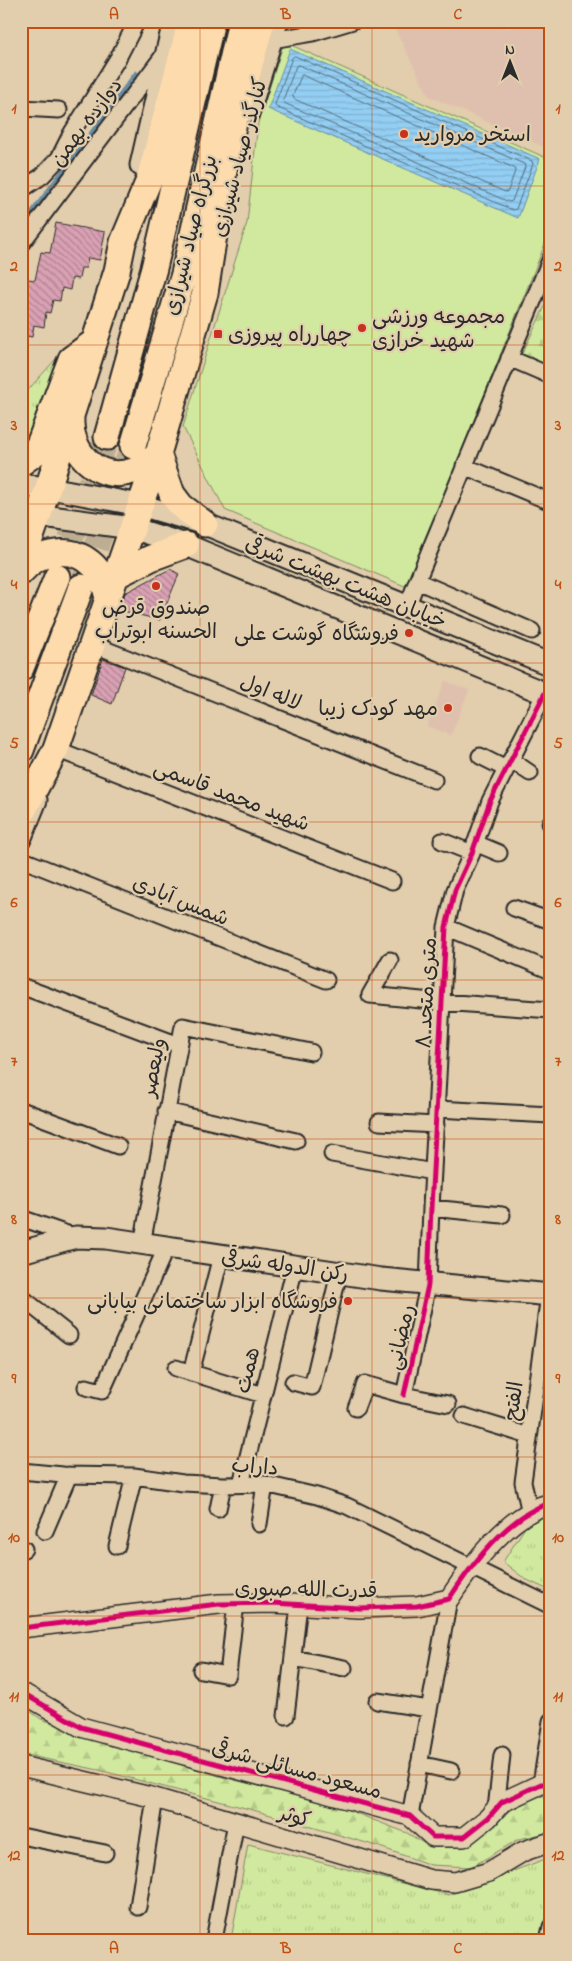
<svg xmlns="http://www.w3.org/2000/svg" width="572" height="1961" font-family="'Indie Flower','Playpen Sans Arabic',sans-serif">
	<defs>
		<pattern id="forest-firs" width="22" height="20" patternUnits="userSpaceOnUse" patternTransform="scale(1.25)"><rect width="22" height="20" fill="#d1e99e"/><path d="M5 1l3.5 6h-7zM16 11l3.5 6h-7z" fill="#b4c888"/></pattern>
		<pattern id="park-tufts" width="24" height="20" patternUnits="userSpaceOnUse" patternTransform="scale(1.25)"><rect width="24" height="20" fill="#d1e99e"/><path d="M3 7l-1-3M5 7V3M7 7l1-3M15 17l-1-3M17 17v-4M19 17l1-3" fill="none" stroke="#b4c888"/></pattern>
		<pattern id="water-rules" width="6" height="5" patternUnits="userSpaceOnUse" patternTransform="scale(1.25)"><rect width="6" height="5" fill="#93cef3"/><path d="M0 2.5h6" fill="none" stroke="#7fb1d0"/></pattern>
		<pattern id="building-back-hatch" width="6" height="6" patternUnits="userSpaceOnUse" patternTransform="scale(1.25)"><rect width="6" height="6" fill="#d9a1b3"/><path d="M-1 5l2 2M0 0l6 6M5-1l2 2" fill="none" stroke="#b08392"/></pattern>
	</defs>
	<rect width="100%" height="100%" fill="#e2cdac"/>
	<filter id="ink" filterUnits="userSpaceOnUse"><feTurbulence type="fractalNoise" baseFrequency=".02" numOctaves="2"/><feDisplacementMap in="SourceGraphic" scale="10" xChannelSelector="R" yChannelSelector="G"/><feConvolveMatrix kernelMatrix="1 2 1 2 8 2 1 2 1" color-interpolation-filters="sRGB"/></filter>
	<g filter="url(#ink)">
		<path fill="#dfc0ae" d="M 413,21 L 485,21 L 509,28 L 510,21 L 551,21 L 551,150 L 429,96 L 395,29 Z
			M 445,681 L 469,690 L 451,735 L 427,726 Z"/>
		<path fill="url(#forest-firs)" stroke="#7e8a64" d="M 551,294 L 551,367 L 522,354 Z
			M 21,1705 L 41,1719 L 119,1746 L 226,1778 L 335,1805 L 407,1833 L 428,1846 L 463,1846 L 483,1833 L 506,1813 L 535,1797 L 551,1795 L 551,1832 L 519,1839 L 471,1867 L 431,1865 L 377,1846 L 257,1811 L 99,1770 L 21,1754 Z"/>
		<path fill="url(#park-tufts)" stroke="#7e8a64" d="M 71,342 L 71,352 L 21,457 L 21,398 Z
			M 551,1510 L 551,1591 L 525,1579 L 503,1562 L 531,1518 Z
			M 248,1844 L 449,1895 L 551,1857 L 551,1914 L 545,1940 L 231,1940 Z"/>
		<path fill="#d1e99e" stroke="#7e8a64" d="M 284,42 L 551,160 L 551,229 L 407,587 L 225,510 L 183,427 L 247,223 L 258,123 Z"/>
		<path fill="url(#water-rules)" stroke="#698da3" d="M 290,49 L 540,159 L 518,218 L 268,109 Z"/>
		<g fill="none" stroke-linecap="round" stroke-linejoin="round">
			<path stroke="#556c7b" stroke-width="1" d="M 295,56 L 532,161 L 533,164 L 516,209 L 513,210 L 276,107 L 275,104 L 292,58 Z
				M 299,65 L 524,164 L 525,167 L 512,201 L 509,202 L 284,103 L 283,100 L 296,66 Z
				M 302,75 L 514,168 L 515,171 L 508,191 L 505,192 L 294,99 L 293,96 Z"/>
			<path stroke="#698da3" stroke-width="4.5" d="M 21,227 L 136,73"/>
		</g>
		<path fill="url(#building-back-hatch)" stroke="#2b2b2b" d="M 56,223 L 105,232 L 100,260 L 88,258 L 86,268 L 81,268 L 79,279 L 72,278 L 70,290 L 62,288 L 60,301 L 53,300 L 50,313 L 46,312 L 44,327 L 34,325 L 32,337 L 21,335 L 21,278 L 35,280 L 41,252 L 50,253 Z
			M 170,569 L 179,574 L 160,620 L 119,610 L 125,593 Z
			M 103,659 L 125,667 L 112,704 L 91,695 Z"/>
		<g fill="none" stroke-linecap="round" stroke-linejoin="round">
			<path stroke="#bdad92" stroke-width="25" stroke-dasharray="25 12" stroke-linecap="butt" d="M 58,574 L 107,437
				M 83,582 L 133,446"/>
			<defs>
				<path id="minor" d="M 272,40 L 313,33 L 353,21
					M 21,108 L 59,110
					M 21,190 L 42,176 L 59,158 L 71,134 L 118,58 L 137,21
					M 21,244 L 163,56
					M 509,358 L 551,376
					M 464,466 L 551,502
					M 417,581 L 532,631
					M 407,607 L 417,581 L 551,258
					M 92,644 L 434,780
					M 56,749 L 392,881
					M 480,756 L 506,769
					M 511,760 L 530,773
					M 550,823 L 551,823
					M 442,841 L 472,853
					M 475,843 L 499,853
					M 21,859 L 326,980
					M 514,908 L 551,921
					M 446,927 L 551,971
					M 390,960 L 370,995 L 442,1002 L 551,1010
					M 21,986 L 179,1045
					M 437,1109 L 551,1115
					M 21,1110 L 118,1146
					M 166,1111 L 296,1141
					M 379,1122 L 436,1125
					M 332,1154 L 433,1172
					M 431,1208 L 502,1215
					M 21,1218 L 76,1237
					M 142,1244 L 183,1026 L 311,1052
					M 21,1297 L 69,1335
					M 176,1368 L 263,1395
					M 191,1373 L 221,1256
					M 293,1382 L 312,1387 L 339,1273
					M 86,1387 L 102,1391 L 166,1248
					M 404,1395 L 428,1285 L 431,1208 L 446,927 L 455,890 L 472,853 L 490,801 L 545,693
					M 356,1408 L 365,1384 L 404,1395 L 448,1404
					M 464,1416 L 529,1436
					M 21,1471 L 63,1475 L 134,1476 L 183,1483 L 223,1485 L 265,1484 L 317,1496 L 347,1506 L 551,1606
					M 241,1484 L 295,1267
					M 218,1509 L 223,1485
					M 530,1513 L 523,1482 L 549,1295
					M 259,1524 L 265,1484
					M 45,1531 L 69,1475
					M 117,1546 L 134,1476
					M 21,1548 L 24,1549
					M 293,1658 L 344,1668
					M 201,1670 L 228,1675 L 236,1603
					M 377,1701 L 429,1709
					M 286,1716 L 299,1605
					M 419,1764 L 451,1771
					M 541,1784 L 551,1721
					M 496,1809 L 502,1755
					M 410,1816 L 449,1599
					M 21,1836 L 105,1853
					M 138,1907 L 155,1798
					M 214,1940 L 236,1822
					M 548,1940 L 551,1927"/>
				<path id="tertiary" d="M 21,1628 L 219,1604 L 272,1603 L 359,1608 L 417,1606 L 449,1599 C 472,1564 509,1514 551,1503
					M 21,1695 L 26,1695 L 81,1727 L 410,1816 L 433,1837 L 464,1837 L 488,1818 L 502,1802 L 541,1784 L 551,1784
					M 21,1766 L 155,1798 L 431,1880 L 455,1882 L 489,1872 L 524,1851 L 551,1842"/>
				<path id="secondary" d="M 249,111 L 277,21
					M 141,165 L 174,21
					M 21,485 L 55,489 L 140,505 L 205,524 L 551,665
					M 21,513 L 132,528 L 186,545 L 551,696
					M 21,837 L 36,800
					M 21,1252 L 76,1237 L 106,1238 L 381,1279 L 551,1295"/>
				<path id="trunk" d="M 71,419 C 69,452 98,483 133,471 C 144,468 150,462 158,454 L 172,494 L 181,506 L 205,524
					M 107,437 L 154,268 L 212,21
					M 133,446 L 184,274 L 241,21
					M 21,463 L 35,453 L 40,442 L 71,359 L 94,342
					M 21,565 L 48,488 L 117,271 L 123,242 L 149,180 L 191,21
					M 21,572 C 40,550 72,545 94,566 C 103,575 105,587 108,598
					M 117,575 L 151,558 L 186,545
					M 21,668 L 57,577
					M 21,750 L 81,587
					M 21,815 L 56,749 L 158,454 L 205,293 L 228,145 L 262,21"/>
			</defs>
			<use href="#minor" stroke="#2b2b2b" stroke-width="19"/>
			<use href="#tertiary" stroke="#2b2b2b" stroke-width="22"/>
			<use href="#secondary" stroke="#2b2b2b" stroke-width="25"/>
			<use href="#trunk" stroke="#2b2b2b" stroke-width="29"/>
			<use href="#minor" stroke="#e2cdac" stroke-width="15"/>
			<use href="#tertiary" stroke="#e2cdac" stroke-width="19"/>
			<use href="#secondary" stroke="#e2cdac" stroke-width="21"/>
			<use href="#trunk" stroke="#fddbac" stroke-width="25"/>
			<defs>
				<path id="cycleway" d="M 404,1395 L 428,1285 L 431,1208 L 446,927 L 455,890 L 472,853 L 490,801 L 545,693
					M 21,1628 L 219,1604 L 272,1603 L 359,1608 L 417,1606 L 449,1599 C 472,1564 509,1514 551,1503
					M 21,1695 L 26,1695 L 81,1727 L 410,1816 L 433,1837 L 464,1837 L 488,1818 L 502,1802 L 541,1784 L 551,1784"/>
			</defs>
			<use href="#cycleway" stroke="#e2cdac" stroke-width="8"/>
			<use href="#cycleway" stroke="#d6006c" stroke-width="5"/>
		</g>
	</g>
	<path fill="none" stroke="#c25012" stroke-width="1" stroke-opacity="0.55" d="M 200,21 L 200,1940M 372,21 L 372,1940M 21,186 L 551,186M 21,345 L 551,345M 21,504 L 551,504M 21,663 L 551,663M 21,822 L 551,822M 21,980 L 551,980M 21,1139 L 551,1139M 21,1298 L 551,1298M 21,1457 L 551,1457M 21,1616 L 551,1616M 21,1775 L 551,1775"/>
	<g fill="#c8321e" stroke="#e2cdac" stroke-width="2">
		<circle cx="404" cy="134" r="5"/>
		<circle cx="362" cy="328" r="5"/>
		<rect x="213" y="329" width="10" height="10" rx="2.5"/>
		<circle cx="156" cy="586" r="5"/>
		<circle cx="409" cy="633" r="5"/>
		<circle cx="448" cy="708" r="5"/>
		<circle cx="348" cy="1301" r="5"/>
	</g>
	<g text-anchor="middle" stroke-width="4.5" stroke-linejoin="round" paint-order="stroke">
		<g font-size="21" fill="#2b2b2b" stroke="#e2cdac">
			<text transform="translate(86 122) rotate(-53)" y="7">دوازده بهمن</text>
			<text transform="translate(239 157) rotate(-75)" y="7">کنارگذر صیاد شیرازی</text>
			<text transform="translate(190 235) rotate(-76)" y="7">بزرگراه صیاد شیرازی</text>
			<text transform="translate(346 582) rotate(22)" y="7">خیابان هشت بهشت شرقی</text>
			<text transform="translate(271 692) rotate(22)" y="7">لاله اول</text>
			<text transform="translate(232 795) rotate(21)" y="7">شهید محمد قاسمی</text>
			<text transform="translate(181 900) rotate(22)" y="7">شمس آبادی</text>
			<text transform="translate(426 993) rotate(-87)" y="7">۸ متری متحد</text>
			<text transform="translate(153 1067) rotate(-79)" y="7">ولیعصر</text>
			<text transform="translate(285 1265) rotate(8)" y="7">رکن الدوله شرقی</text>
			<text transform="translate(400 1337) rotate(-77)" y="7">رمضانی</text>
			<text transform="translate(247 1370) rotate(-76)" y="7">همت</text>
			<text transform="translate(513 1401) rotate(-82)" y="7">الفتح</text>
			<text transform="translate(255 1466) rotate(4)" y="7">داراب</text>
			<text transform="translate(306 1589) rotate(1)" y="7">قدرت الله صبوری</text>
			<text transform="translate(297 1769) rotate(15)" y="7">مسعود مسائلی شرقی</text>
			<text transform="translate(295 1816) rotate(16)" y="7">کوثر</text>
		</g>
		<g font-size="21" fill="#2b2b2b" stroke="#e2cdac" text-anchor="start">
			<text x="414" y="141">استخر مروارید</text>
			<text x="372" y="323">مجموعه ورزشی<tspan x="372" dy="24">شهید خرازی</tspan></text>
			<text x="228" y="341">چهارراه پیروزی</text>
			<text x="156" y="614" text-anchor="middle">صندوق قرض<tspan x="156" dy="24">الحسنه ابوتراب</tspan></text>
			<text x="399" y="640" text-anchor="end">فروشگاه گوشت علی</text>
			<text x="438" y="715" text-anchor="end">مهد کودک زیبا</text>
			<text x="338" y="1308" text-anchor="end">فروشگاه ابزار ساختمانی بیابانی</text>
		</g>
	</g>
	<rect width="572" height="1961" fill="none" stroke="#e2cdac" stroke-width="55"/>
	<g transform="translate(510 62)" stroke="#e2cdac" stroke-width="4" paint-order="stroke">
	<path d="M0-4L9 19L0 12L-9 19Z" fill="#2b2b2b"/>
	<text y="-8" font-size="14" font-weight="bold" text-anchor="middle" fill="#2b2b2b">N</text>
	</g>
	<rect x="28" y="28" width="516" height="1906" fill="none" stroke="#c25012" stroke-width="2"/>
	<g font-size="16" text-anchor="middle" font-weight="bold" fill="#c25012">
		<text x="114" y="19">A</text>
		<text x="286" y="19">B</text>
		<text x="458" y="19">C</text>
		<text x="14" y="113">1</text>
		<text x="558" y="113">1</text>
		<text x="14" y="271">2</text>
		<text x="558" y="271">2</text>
		<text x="14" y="430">3</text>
		<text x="558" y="430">3</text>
		<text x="14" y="589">4</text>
		<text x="558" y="589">4</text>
		<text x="14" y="748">5</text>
		<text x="558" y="748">5</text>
		<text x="14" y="907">6</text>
		<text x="558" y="907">6</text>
		<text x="14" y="1066">7</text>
		<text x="558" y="1066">7</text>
		<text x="14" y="1224">8</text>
		<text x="558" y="1224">8</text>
		<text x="14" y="1383">9</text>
		<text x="558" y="1383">9</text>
		<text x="14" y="1542">10</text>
		<text x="558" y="1542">10</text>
		<text x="14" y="1701">11</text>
		<text x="558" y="1701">11</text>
		<text x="14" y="1860">12</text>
		<text x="558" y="1860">12</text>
		<text x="114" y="1953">A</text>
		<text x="286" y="1953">B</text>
		<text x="458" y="1953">C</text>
	</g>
</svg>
